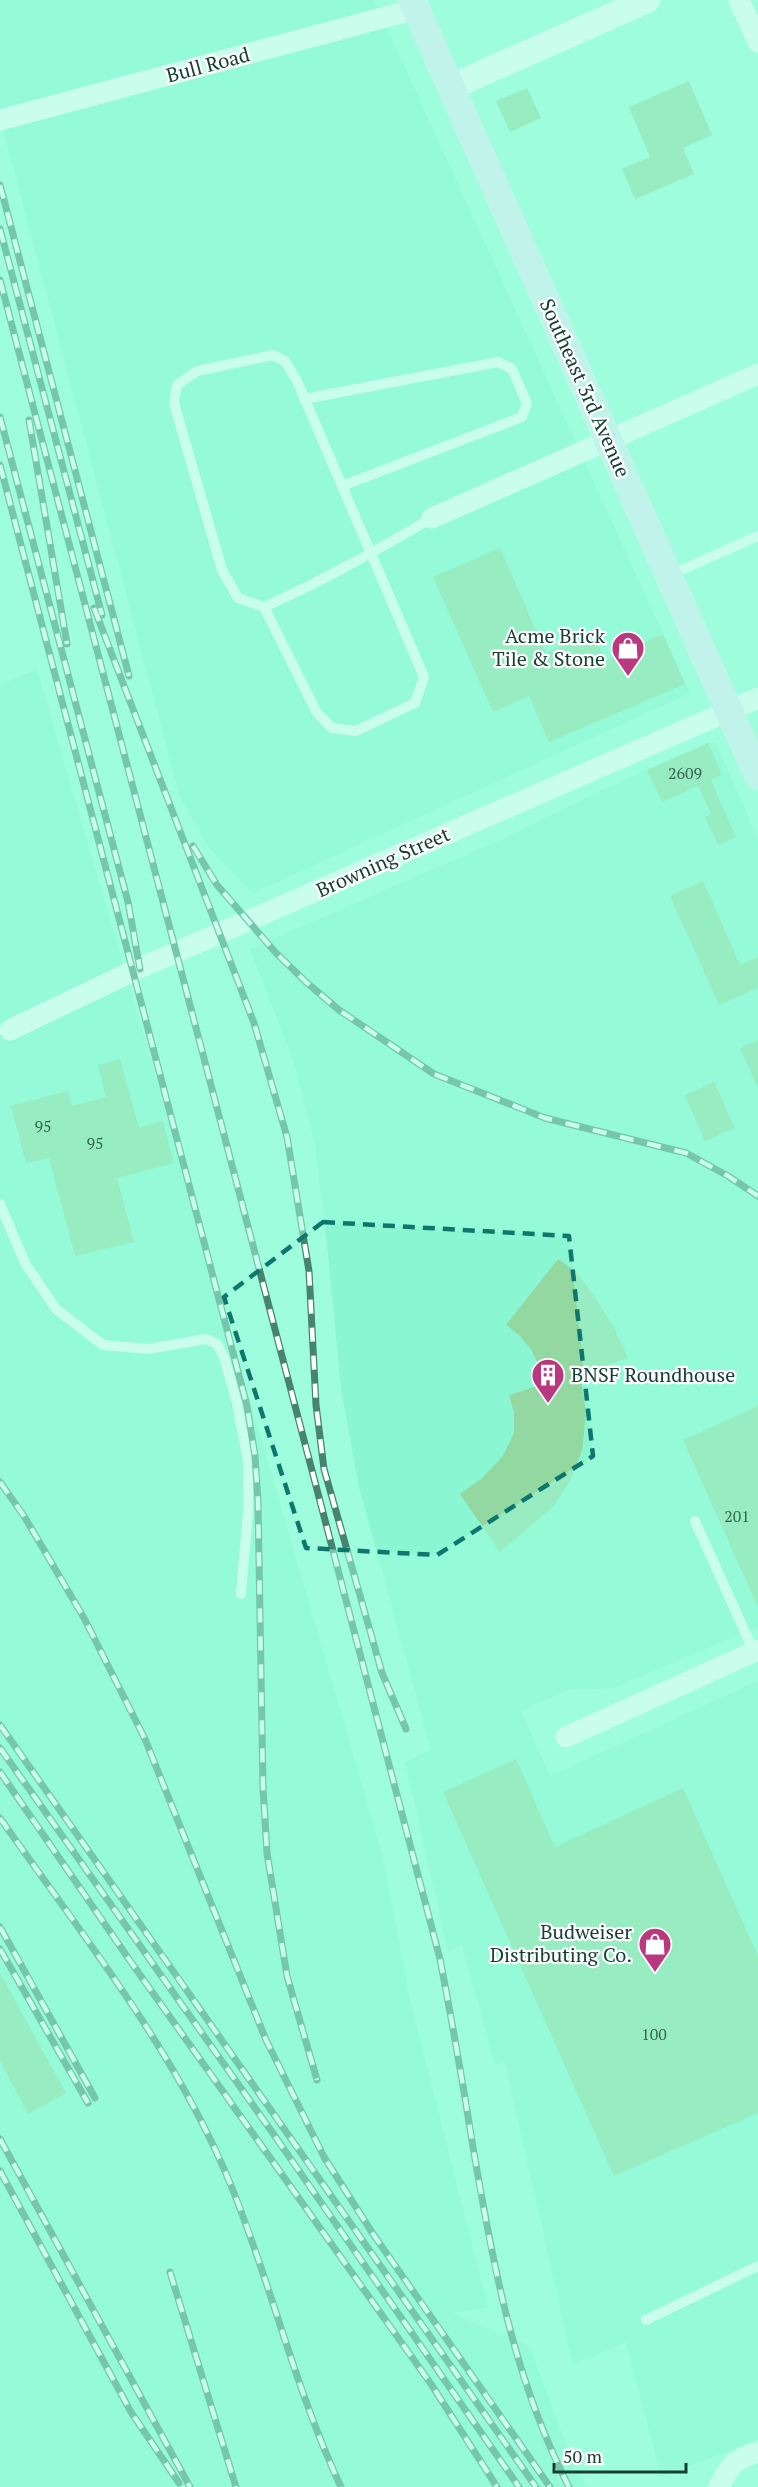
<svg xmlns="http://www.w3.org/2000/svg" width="758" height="2487" font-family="'PT Serif',serif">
	<rect width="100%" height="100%" fill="#9dfddd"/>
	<path fill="#8af6d2" d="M 0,0 L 374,0 L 690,693 L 253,893 L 210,849 L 180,797 L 0,118 Z
		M 37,669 L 383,1857 L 408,1990 L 488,2308 L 451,2313 L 529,2346 L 576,2471 L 588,2487 L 0,2487 L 0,685 Z
		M 708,743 L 716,743 L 758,839 L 758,1627 L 613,1688 L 567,1690 L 521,1711 L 550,1776 L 758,1681 L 758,2439 L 661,2477 L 626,2342 L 573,2365 L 505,2062 L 495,2065 L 462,1945 L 448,1951 L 405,1762 L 431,1750 L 359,1487 L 341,1389 L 327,1244 L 315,1144 L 294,1062 L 250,949 L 503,839 L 605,789 Z"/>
	<path fill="#93d7a1" d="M 689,81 L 712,135 L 683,148 L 694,174 L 635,199 L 622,169 L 650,157 L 629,107 Z
		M 527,88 L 541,118 L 510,132 L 496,101 Z
		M 500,548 L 546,653 L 593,632 L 605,660 L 663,634 L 685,684 L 549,742 L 529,696 L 493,712 L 433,577 Z
		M 708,743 L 722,775 L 711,780 L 736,837 L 718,845 L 705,817 L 711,814 L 698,786 L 662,802 L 647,770 Z
		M 703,881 L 740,965 L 758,957 L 758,988 L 719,1005 L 670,896 Z
		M 758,1040 L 758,1089 L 740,1048 Z
		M 120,1059 L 139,1128 L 163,1121 L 174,1163 L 117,1178 L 134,1242 L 75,1256 L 49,1158 L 26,1163 L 11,1106 L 68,1091 L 72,1106 L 106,1097 L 98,1065 Z
		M 714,1082 L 735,1128 L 705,1141 L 685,1095 Z
		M 558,1259 L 576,1272 L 593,1294 L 613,1326 L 628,1358 L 580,1374 L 586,1412 L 582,1451 L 570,1481 L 554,1506 L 500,1552 L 460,1494 L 482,1478 L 503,1456 L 514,1433 L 514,1412 L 509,1395 L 547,1383 L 531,1349 L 519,1335 L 506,1325 Z
		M 758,1406 L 758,1607 L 683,1440 Z
		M 516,1759 L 555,1847 L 683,1788 L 758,1956 L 758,2113 L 614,2176 L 443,1792 Z
		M 0,1973 L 66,2093 L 28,2114 L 0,2061 Z"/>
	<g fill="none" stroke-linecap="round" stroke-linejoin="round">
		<path stroke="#fff" stroke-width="10" d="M 304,399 L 498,362 L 512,369 L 527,403 L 522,417 L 342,486
			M 670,575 L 758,536
			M 264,607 L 317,713 L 332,728 L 356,731 L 415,703 L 424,677 L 297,381 L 285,361 L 273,355 L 197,371 L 177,385 L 174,403 L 222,570 L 238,598 L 264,607 C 323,581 377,550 432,518
			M 0,1204 L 25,1263 L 56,1309 L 103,1345 L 148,1349 L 206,1339 L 217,1344 L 224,1357 L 237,1403 L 248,1461 L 248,1512 L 241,1594
			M 695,1521 L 754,1652
			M 646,2320 L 758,2266"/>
		<path stroke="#fff" stroke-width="21" d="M 739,0 L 758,42
			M 0,120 L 416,9
			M 432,518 L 758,374
			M 10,1030 L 133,971 L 758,698
			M 566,1737 L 758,1650
			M 719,2487 C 730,2465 734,2459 758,2452"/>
		<path stroke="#fff" stroke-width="26" d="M 451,87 L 647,0"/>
		<path stroke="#ebe8fb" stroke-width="28" d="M 412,0 L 758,776"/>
		<defs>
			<path id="rail" d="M 0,185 L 129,676
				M 0,229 L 102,615
				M 0,280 L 440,1959 C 452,2021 463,2084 473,2147 C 493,2265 514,2380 569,2487
				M 0,417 L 128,902 L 140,969
				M 29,420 L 67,644
				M 0,465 L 247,1406 L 255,1456 L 258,1501 L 263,1787 L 267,1853 L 287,1976 L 317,2080
				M 94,608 L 254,1023 L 287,1137 L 309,1271 L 316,1405 L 324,1469 L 382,1673 L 406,1729
				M 193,846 L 217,885 L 276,953 L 306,982 L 339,1010 L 434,1074 L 545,1118 L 686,1153 L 728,1176 L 758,1196
				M 0,1482 L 24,1516 L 84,1618 L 145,1739 L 266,2040 L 324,2157 L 373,2234 L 550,2487
				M 0,1725 L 536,2487
				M 0,1748 L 272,2132 L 519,2487
				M 0,1772 L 133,1965 L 431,2384 L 497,2487
				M 0,1818 C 82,1935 175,2050 230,2183 C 271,2283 295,2389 341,2487
				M 0,1927 L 95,2098
				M 0,1949 L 88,2103
				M 0,2139 L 190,2487
				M 0,2171 L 131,2412 L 179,2483
				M 170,2272 L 236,2487"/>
		</defs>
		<use href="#rail" stroke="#478370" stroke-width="7"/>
		<use href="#rail" stroke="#fff" stroke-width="4.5" stroke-dasharray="14" stroke-linecap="butt"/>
	</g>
	<path d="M0 0H758V2487H0ZM 323,1222 L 569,1236 L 593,1456 L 437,1555 L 306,1548 L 224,1297 Z" fill="#9dfddd" fill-opacity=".55" fill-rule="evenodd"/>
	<path fill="none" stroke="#0f766e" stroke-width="4.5" stroke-dasharray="12 8" stroke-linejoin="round" d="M 323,1222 L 569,1236 L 593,1456 L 437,1555 L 306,1548 L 224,1297 Z"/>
	<defs>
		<symbol id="shop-pin" viewBox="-11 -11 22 30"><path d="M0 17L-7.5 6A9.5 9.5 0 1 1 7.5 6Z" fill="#ba3880" stroke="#fff"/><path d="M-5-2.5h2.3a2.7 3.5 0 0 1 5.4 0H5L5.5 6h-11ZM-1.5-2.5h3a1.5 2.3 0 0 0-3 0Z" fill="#fff"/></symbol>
		<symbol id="building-pin" viewBox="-11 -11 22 30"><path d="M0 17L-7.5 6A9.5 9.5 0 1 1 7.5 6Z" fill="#ba3880" stroke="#fff"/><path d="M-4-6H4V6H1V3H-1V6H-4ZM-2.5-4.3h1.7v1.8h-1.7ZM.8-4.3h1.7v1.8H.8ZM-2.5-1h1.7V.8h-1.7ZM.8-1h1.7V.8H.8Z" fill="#fff"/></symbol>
	</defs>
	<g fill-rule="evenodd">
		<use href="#shop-pin" x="609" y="629" width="38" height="52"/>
		<use href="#building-pin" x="529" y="1356" width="38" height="52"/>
		<use href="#shop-pin" x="636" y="1925" width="38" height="52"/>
	</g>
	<g text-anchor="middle" stroke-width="4.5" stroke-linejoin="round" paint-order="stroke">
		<g font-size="16" fill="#36664e">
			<text x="685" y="779">2609</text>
			<text x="43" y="1132">95</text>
			<text x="95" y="1149">95</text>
			<text x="737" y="1522">201</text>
			<text x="654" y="2040">100</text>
		</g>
		<g font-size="20" fill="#174033" stroke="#fff">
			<text transform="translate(208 65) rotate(-15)" y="7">Bull Road</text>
			<text transform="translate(585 388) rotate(66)" y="7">Southeast 3rd Avenue</text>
			<text transform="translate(383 862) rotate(-24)" y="7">Browning Street</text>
		</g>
		<g font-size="20" fill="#174033" stroke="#fff" text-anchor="end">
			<text x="605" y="643">Acme Brick<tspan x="605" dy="23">Tile &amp; Stone</tspan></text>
			<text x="571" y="1382" text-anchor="start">BNSF Roundhouse</text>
			<text x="632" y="1939">Budweiser<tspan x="632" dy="23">Distributing Co.</tspan></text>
		</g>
	</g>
	<path d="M554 2463v9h132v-9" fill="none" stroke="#174033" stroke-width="3"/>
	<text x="563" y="2463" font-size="18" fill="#174033" stroke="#ffffff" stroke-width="4.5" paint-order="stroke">50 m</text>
</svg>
